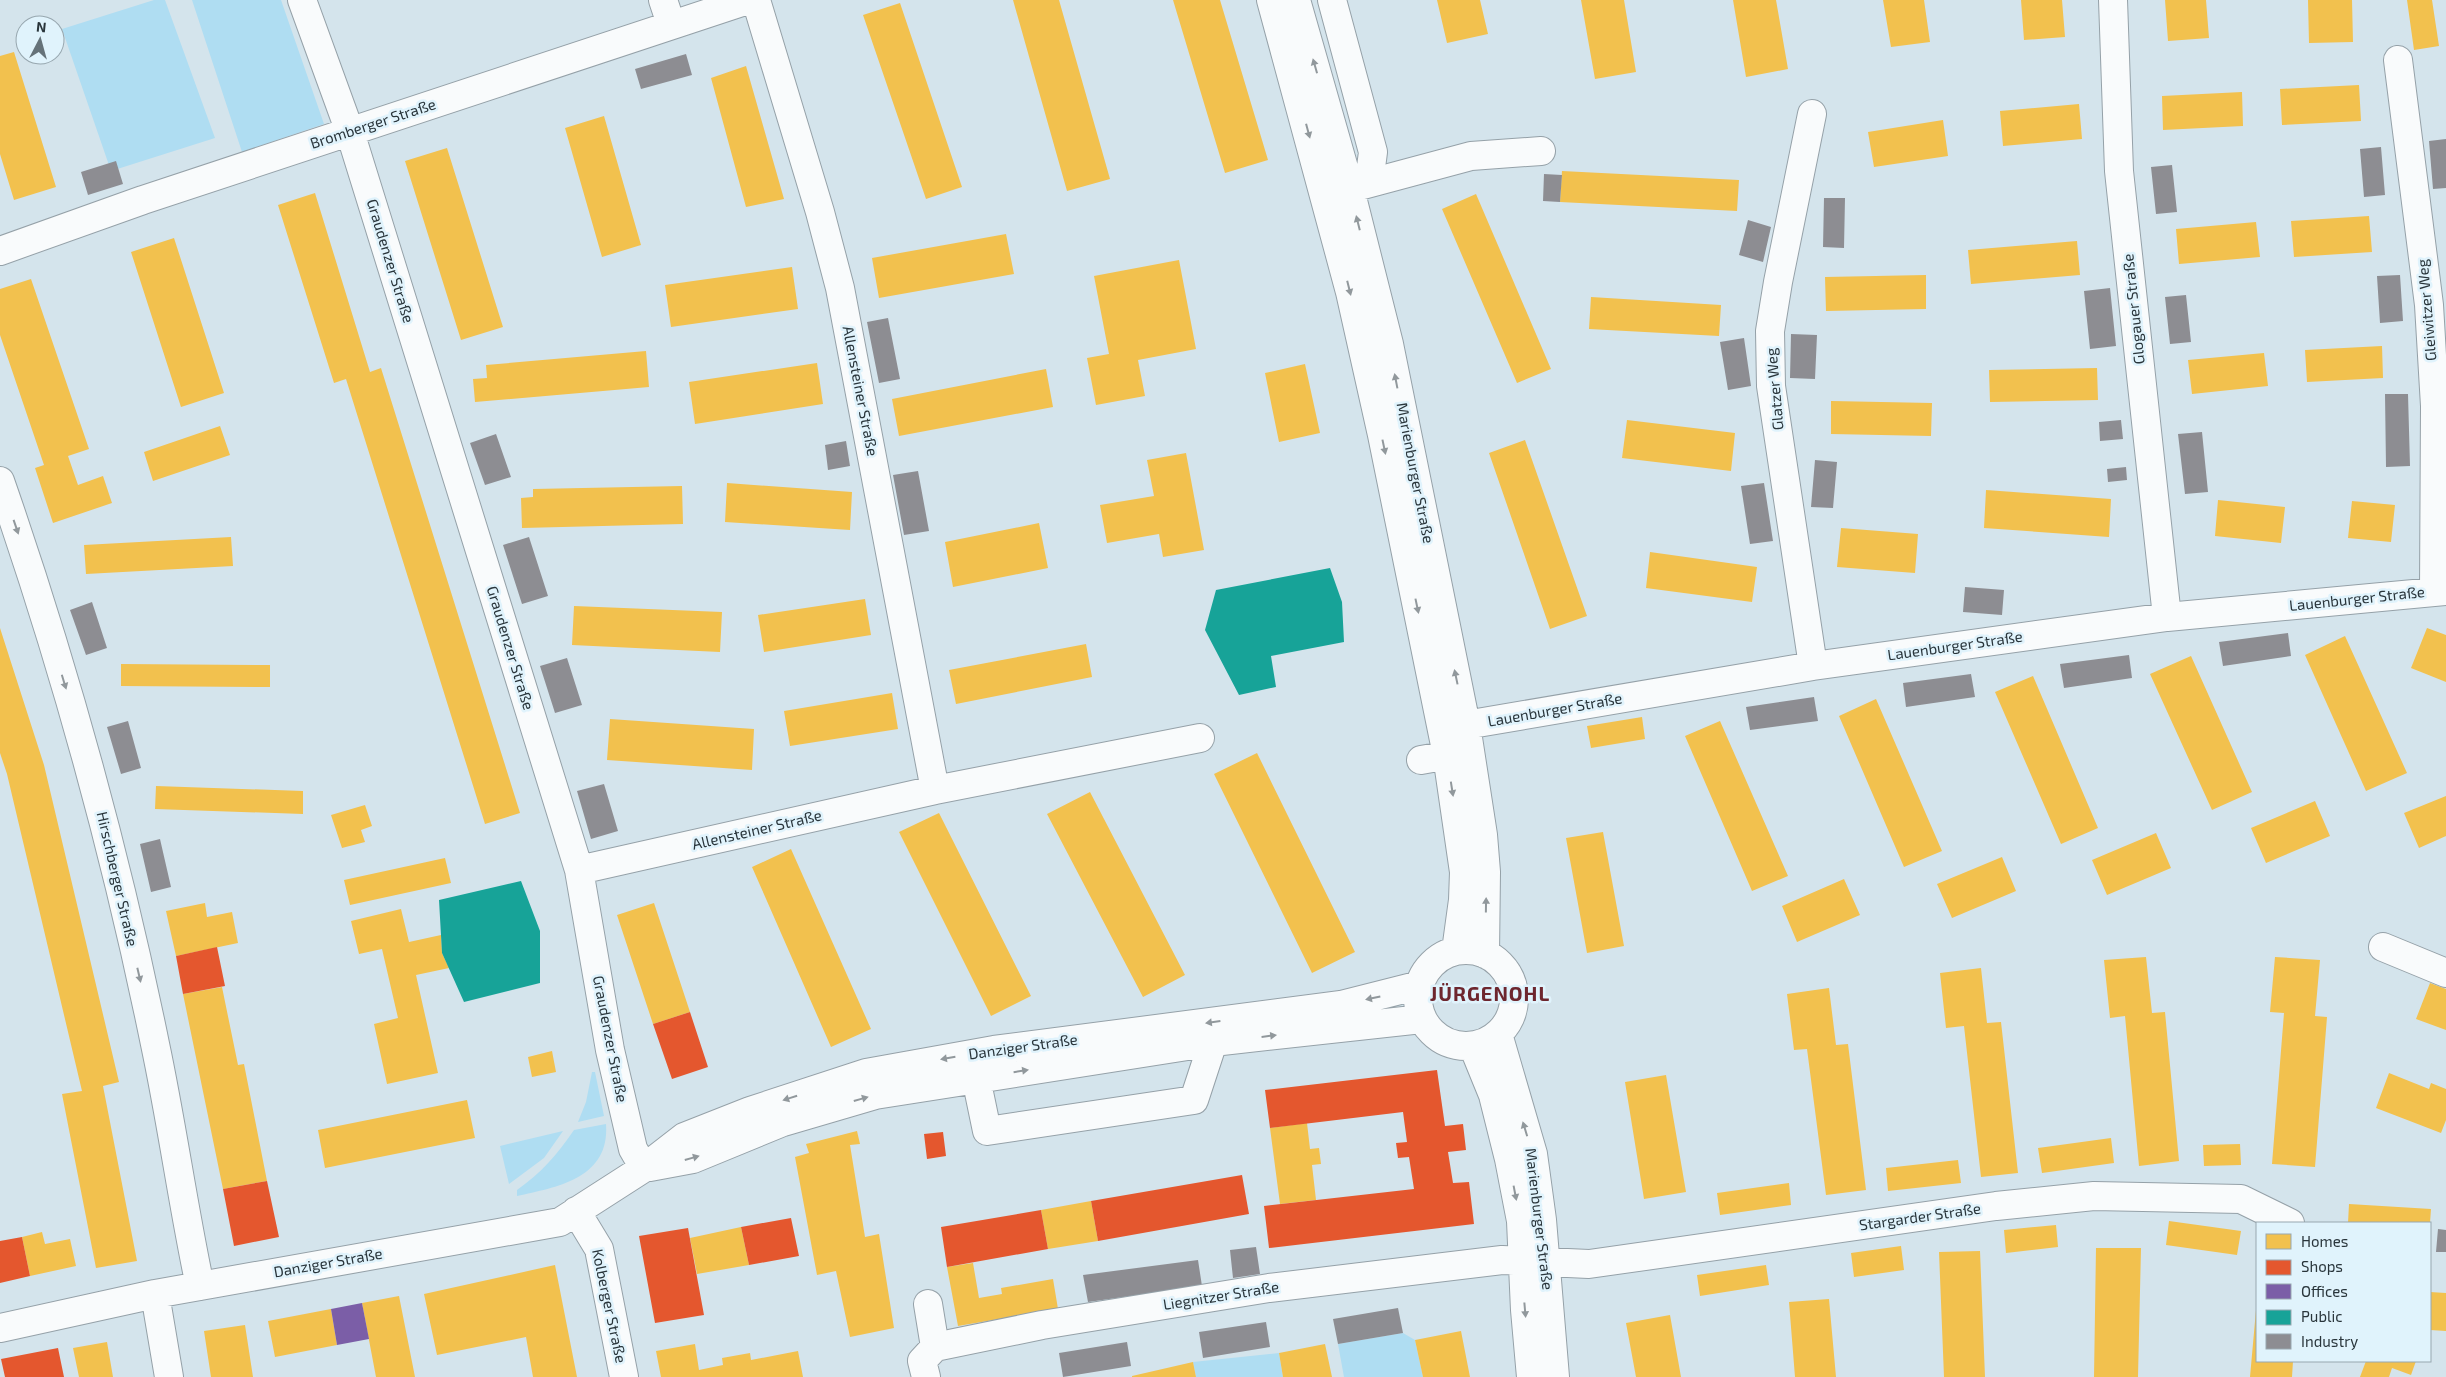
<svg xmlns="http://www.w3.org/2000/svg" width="2446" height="1377" font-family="'Exo 2',sans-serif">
	<rect width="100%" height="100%" fill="#d4e4ec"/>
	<path fill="#afddf2" d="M 154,0 L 165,0 L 215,138 L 111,171 L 62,29 Z
		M 192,0 L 281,0 L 324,124 L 242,152 Z
		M 592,1072 L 595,1072 L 604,1116 L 578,1122 L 586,1102 Z
		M 606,1124 C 610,1178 558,1187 517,1196 L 517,1190 C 541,1173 557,1155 574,1130 Z
		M 563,1131 L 544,1158 L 509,1184 L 500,1146 Z
		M 1403,1333 L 1415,1340 L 1423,1377 L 1344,1377 L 1338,1344 Z
		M 1279,1353 L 1283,1377 L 1196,1377 L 1193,1362 Z"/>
	<path fill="#f2c14e" d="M 1013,0 L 1059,0 L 1110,179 L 1067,191 Z
		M 1173,0 L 1220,0 L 1268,160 L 1225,173 Z
		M 1437,0 L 1480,0 L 1488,34 L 1447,43 Z
		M 1581,0 L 1624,0 L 1636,72 L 1595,79 Z
		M 1733,0 L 1776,0 L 1788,69 L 1746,77 Z
		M 1883,0 L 1924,0 L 1930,42 L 1891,47 Z
		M 2021,0 L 2062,0 L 2065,37 L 2024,40 Z
		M 2165,0 L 2206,0 L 2209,38 L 2168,41 Z
		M 2308,0 L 2352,0 L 2353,42 L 2309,43 Z
		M 2407,0 L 2432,0 L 2439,46 L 2414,50 Z
		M 900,3 L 962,187 L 926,199 L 863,15 Z
		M 14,52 L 56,187 L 14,200 L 0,154 L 0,56 Z
		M 746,66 L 784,199 L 746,207 L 711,78 Z
		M 2359,85 L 2361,121 L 2282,125 L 2280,89 Z
		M 2242,92 L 2243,126 L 2163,130 L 2162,96 Z
		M 2079,104 L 2082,139 L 2003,146 L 2000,111 Z
		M 604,116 L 641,245 L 602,257 L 565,128 Z
		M 1943,120 L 1948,156 L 1874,167 L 1868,132 Z
		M 447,148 L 503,327 L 461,340 L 405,161 Z
		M 1562,171 L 1739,180 L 1737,211 L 1560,202 Z
		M 315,193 L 370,372 L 381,368 L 520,813 L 485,824 L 346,379 L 334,383 L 278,205 Z
		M 1476,194 L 1551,369 L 1517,383 L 1442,209 Z
		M 2369,216 L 2372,252 L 2294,257 L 2291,221 Z
		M 2256,222 L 2260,257 L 2179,264 L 2176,229 Z
		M 1006,234 L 1014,274 L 879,298 L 872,258 Z
		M 174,238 L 224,393 L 181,407 L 131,252 Z
		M 2077,241 L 2080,275 L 1971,284 L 1968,250 Z
		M 1179,260 L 1196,349 L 1138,360 L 1145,396 L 1096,405 L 1087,358 L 1109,354 L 1094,276 Z
		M 792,267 L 798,309 L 671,327 L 665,285 Z
		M 1926,275 L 1926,309 L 1826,311 L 1825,277 Z
		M 31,279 L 89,449 L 68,456 L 78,485 L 103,476 L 112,503 L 53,523 L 35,468 L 44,465 L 0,335 L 0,289 Z
		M 1591,297 L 1721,305 L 1719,336 L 1589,329 Z
		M 2382,346 L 2383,378 L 2307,382 L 2305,350 Z
		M 646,351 L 649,387 L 475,402 L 473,379 L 487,378 L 486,365 Z
		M 2264,353 L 2268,386 L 2192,394 L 2188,360 Z
		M 817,363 L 823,404 L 695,424 L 689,382 Z
		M 1305,364 L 1320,433 L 1279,442 L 1265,373 Z
		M 2097,368 L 2098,400 L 1990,402 L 1989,370 Z
		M 1046,369 L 1053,407 L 899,436 L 892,399 Z
		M 1831,401 L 1932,403 L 1931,436 L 1831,434 Z
		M 1627,420 L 1735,433 L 1731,471 L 1622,458 Z
		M 220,426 L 230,455 L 153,481 L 144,452 Z
		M 1525,440 L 1587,616 L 1550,629 L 1489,453 Z
		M 1186,453 L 1204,550 L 1163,557 L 1159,534 L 1107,543 L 1100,505 L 1154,496 L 1147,460 Z
		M 727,483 L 852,492 L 850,530 L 725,522 Z
		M 682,486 L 683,524 L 522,528 L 521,498 L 533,497 L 533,489 Z
		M 1986,490 L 2111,499 L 2109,537 L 1984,528 Z
		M 2218,500 L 2285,507 L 2281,543 L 2215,536 Z
		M 2352,501 L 2395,505 L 2391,542 L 2348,538 Z
		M 1039,523 L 1048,568 L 953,587 L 945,542 Z
		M 1841,528 L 1918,534 L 1915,573 L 1837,567 Z
		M 231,537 L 233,566 L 86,574 L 84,545 Z
		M 1650,552 L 1757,567 L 1752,602 L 1646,588 Z
		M 865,599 L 871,635 L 764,652 L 758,615 Z
		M 574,606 L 722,612 L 720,652 L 572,645 Z
		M 0,628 L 44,765 L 119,1082 L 103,1086 L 137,1261 L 96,1268 L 62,1094 L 82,1091 L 7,774 L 0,753 Z
		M 2427,628 L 2446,635 L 2446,682 L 2411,668 Z
		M 2345,636 L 2407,773 L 2366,791 L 2305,655 Z
		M 1086,644 L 1092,677 L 956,704 L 949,670 Z
		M 2191,656 L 2252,792 L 2212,810 L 2150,674 Z
		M 121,664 L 270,665 L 270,687 L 121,686 Z
		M 2033,676 L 2098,828 L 2061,844 L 1995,692 Z
		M 892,693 L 898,729 L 790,746 L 784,711 Z
		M 1876,699 L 1942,851 L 1904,867 L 1839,716 Z
		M 1642,717 L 1645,739 L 1591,748 L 1587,726 Z
		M 610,719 L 754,729 L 752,770 L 607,760 Z
		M 1720,721 L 1788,876 L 1752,891 L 1685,736 Z
		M 1257,753 L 1355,952 L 1312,973 L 1214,774 Z
		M 156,786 L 303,791 L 303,814 L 155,809 Z
		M 1090,792 L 1185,975 L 1143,997 L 1047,814 Z
		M 2446,796 L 2446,836 L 2419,848 L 2404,813 Z
		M 2315,801 L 2330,836 L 2266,863 L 2251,828 Z
		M 365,805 L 372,826 L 361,830 L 365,842 L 342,848 L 331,815 Z
		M 939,813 L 1031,996 L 991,1016 L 899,832 Z
		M 1603,832 L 1624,946 L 1587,953 L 1566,838 Z
		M 2156,833 L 2171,868 L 2107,895 L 2092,860 Z
		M 791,849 L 871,1029 L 831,1047 L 752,867 Z
		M 2002,857 L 2016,891 L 1952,918 L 1937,884 Z
		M 445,858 L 451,883 L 350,905 L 344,880 Z
		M 1844,879 L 1860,915 L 1797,942 L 1782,906 Z
		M 205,903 L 207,917 L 232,912 L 238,943 L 176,956 L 166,911 Z
		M 654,903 L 690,1012 L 653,1024 L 617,915 Z
		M 401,909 L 409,942 L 441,935 L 442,953 L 449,968 L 416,975 L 438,1073 L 387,1084 L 374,1024 L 398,1018 L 382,949 L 359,954 L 351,921 Z
		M 2146,957 L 2152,1013 L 2165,1012 L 2179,1161 L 2139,1166 L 2125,1016 L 2110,1018 L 2104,960 Z
		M 2275,957 L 2320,960 L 2315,1016 L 2327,1017 L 2315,1167 L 2272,1164 L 2284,1013 L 2270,1012 Z
		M 1981,968 L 1987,1023 L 2001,1022 L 2018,1173 L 1981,1177 L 1964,1026 L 1946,1028 L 1940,973 Z
		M 2430,983 L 2446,989 L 2446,1030 L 2416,1019 Z
		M 222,987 L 238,1065 L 244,1064 L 267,1181 L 223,1189 L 183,994 Z
		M 1829,988 L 1836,1045 L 1848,1044 L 1866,1190 L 1826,1195 L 1807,1049 L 1794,1050 L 1787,994 Z
		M 552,1051 L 556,1072 L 532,1077 L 528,1057 Z
		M 2389,1073 L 2429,1089 L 2431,1083 L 2446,1089 L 2446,1120 L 2441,1133 L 2376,1108 Z
		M 1666,1075 L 1686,1192 L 1644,1199 L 1625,1082 Z
		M 467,1100 L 475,1138 L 325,1168 L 318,1130 Z
		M 1307,1123 L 1310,1149 L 1319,1148 L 1321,1164 L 1312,1165 L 1316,1200 L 1280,1204 L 1270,1128 Z
		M 857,1131 L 860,1144 L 850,1145 L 865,1237 L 879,1234 L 894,1328 L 850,1337 L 836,1271 L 817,1275 L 795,1157 L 809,1153 L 806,1144 Z
		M 2111,1138 L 2114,1163 L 2042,1173 L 2038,1148 Z
		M 2240,1144 L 2241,1165 L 2204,1166 L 2203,1145 Z
		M 1958,1160 L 1961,1183 L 1888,1191 L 1886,1168 Z
		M 1789,1183 L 1791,1205 L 1720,1215 L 1717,1193 Z
		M 1091,1201 L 1098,1241 L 1048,1249 L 1041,1210 Z
		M 2349,1204 L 2431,1209 L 2430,1223 L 2348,1223 Z
		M 2169,1221 L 2241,1231 L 2237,1255 L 2166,1245 Z
		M 2056,1225 L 2058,1247 L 2006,1253 L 2004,1230 Z
		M 741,1227 L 749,1265 L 697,1274 L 690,1238 Z
		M 42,1232 L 45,1244 L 70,1239 L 76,1266 L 30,1276 L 22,1237 Z
		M 1901,1246 L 1904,1270 L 1854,1277 L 1851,1253 Z
		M 2096,1248 L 2141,1248 L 2138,1377 L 2094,1377 Z
		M 1980,1251 L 1985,1377 L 1944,1377 L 1939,1252 Z
		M 973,1263 L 979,1298 L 1002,1294 L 1001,1288 L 1053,1279 L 1058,1309 L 958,1326 L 947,1267 Z
		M 555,1265 L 577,1377 L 533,1377 L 526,1337 L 437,1355 L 424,1294 Z
		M 1766,1265 L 1769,1285 L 1700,1296 L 1697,1275 Z
		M 2430,1292 L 2446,1293 L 2446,1331 L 2430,1330 Z
		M 399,1296 L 415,1377 L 376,1377 L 362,1303 Z
		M 1829,1299 L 1836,1377 L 1795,1377 L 1789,1302 Z
		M 331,1309 L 337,1345 L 275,1357 L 268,1321 Z
		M 2256,1310 L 2257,1361 L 2293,1361 L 2292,1377 L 2250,1377 Z
		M 1670,1315 L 1681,1377 L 1636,1377 L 1626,1323 Z
		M 245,1325 L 253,1377 L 211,1377 L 204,1331 Z
		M 1461,1331 L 1470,1377 L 1423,1377 L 1415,1340 Z
		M 107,1342 L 113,1377 L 79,1377 L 73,1348 Z
		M 695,1344 L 699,1370 L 723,1365 L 722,1358 L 750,1353 L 751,1360 L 798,1351 L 803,1377 L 661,1377 L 656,1351 Z
		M 1325,1344 L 1332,1377 L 1283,1377 L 1279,1353 Z
		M 2366,1361 L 2416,1361 L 2411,1375 L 2392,1368 L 2389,1377 L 2360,1377 Z
		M 1193,1362 L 1196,1377 L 1132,1377 L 1132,1376 Z"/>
	<path fill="#e4572e" d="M 217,947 L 225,986 L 183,994 L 176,956 Z
		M 690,1012 L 708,1067 L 672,1079 L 653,1024 Z
		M 1437,1070 L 1445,1126 L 1463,1124 L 1466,1150 L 1448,1152 L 1453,1183 L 1469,1182 L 1474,1224 L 1269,1248 L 1264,1206 L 1414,1189 L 1409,1157 L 1398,1158 L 1396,1143 L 1407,1142 L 1403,1112 L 1270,1128 L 1265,1090 Z
		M 943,1132 L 946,1156 L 927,1159 L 924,1134 Z
		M 1242,1175 L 1249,1214 L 1098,1241 L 1091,1201 Z
		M 267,1181 L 279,1237 L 234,1246 L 223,1189 Z
		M 1041,1210 L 1048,1249 L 947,1267 L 941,1227 Z
		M 791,1218 L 799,1256 L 749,1265 L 741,1227 Z
		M 688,1228 L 704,1315 L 655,1323 L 639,1236 Z
		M 22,1237 L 30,1276 L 0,1283 L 0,1241 Z
		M 58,1348 L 64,1377 L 5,1377 L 1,1359 Z"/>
	<path fill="#7b5ea7" d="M 362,1303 L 369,1339 L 337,1345 L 331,1309 Z"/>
	<path fill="#17a398" d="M 1330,568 L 1342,602 L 1344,642 L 1271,656 L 1276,687 L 1239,695 L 1205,630 L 1216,590 Z
		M 521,881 L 540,931 L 540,983 L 464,1002 L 442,953 L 439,900 Z"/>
	<path fill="#8d8d92" d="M 686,54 L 692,75 L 641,89 L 635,69 Z
		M 2446,139 L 2446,188 L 2433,189 L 2429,141 Z
		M 2381,147 L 2385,195 L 2364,197 L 2360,149 Z
		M 116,161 L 123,184 L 88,195 L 81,172 Z
		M 2172,165 L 2177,212 L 2156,214 L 2151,167 Z
		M 1544,174 L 1562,175 L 1560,202 L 1543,201 Z
		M 1824,198 L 1845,198 L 1844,248 L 1823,247 Z
		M 1748,220 L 1771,227 L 1763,262 L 1739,255 Z
		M 2400,275 L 2403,321 L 2380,323 L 2377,276 Z
		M 2110,288 L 2116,346 L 2090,349 L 2084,291 Z
		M 2186,295 L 2191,342 L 2170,344 L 2165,297 Z
		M 888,318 L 900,379 L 879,383 L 867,322 Z
		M 1791,334 L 1817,335 L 1815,379 L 1790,378 Z
		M 1744,338 L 1751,386 L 1728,390 L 1720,342 Z
		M 2385,394 L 2408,394 L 2410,466 L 2386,467 Z
		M 2121,420 L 2123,439 L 2100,441 L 2099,422 Z
		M 2202,432 L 2208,492 L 2185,494 L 2178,434 Z
		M 496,434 L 511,477 L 485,485 L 470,443 Z
		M 846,441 L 850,466 L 828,470 L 825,445 Z
		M 1815,460 L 1837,462 L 1833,508 L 1811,507 Z
		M 2126,467 L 2127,480 L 2108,482 L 2107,469 Z
		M 918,471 L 929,531 L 904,535 L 893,475 Z
		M 1764,483 L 1773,541 L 1750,544 L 1741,486 Z
		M 529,537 L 548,596 L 522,604 L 503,545 Z
		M 1965,587 L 2004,590 L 2002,615 L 1963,612 Z
		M 92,602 L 107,648 L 86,655 L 70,610 Z
		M 2288,633 L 2291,656 L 2223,666 L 2219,642 Z
		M 2129,655 L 2132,678 L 2064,688 L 2060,664 Z
		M 567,658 L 582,705 L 555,713 L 540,666 Z
		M 1971,674 L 1975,697 L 1906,707 L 1903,683 Z
		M 1814,697 L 1818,721 L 1750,730 L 1746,707 Z
		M 128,721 L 141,768 L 121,774 L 107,727 Z
		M 604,784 L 618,831 L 591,839 L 577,791 Z
		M 160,839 L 171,887 L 151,892 L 140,844 Z
		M 2438,1229 L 2446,1230 L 2446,1252 L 2436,1252 Z
		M 1256,1247 L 1260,1274 L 1233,1278 L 1230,1250 Z
		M 1198,1260 L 1202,1286 L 1088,1302 L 1083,1275 Z
		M 1398,1308 L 1403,1333 L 1338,1344 L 1333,1319 Z
		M 1266,1322 L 1270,1347 L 1203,1358 L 1199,1332 Z
		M 1127,1342 L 1131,1366 L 1063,1377 L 1059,1353 Z"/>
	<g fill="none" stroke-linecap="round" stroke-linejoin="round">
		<defs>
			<path id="minor" d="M 302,0 L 350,132 L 579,870 L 610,1050 L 633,1149 L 644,1168
				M 663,0 L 671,24
				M 1271,0 L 1350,292 L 1382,435 L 1447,755 L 1464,872 L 1463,900 L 1456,951
				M 1296,0 L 1350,189 L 1389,344 L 1466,725 L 1483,835 L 1486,872 L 1485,954
				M 1332,0 L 1373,152 L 1369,183
				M 2113,0 L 2119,171 L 2167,617
				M 2398,60 L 2429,305 L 2435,406 L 2434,591
				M 1812,114 L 1778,282 L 1770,331 L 1771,386 L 1813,666
				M 1333,193 L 1471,156 L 1541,151
				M 0,251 L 143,200 L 748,0
				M 0,481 C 64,665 116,853 155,1044 C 172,1124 183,1206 200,1286
				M 1442,729 L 1813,666 L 2167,617 L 2446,591
				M 1421,760 L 1466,752
				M 935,790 L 1200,738
				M 579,870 L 935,790 L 840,288 L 820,212 L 756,0
				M 2383,947 L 2446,973
				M1418 998a48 48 0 1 1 96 0a48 48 0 1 1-96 0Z
				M 1498,1034 L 1533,1154 L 1542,1220 L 1555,1377
				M 1473,1046 L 1493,1095 L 1509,1159 L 1521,1221 L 1525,1310 L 1531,1377
				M 985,1063 L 976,1078 L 987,1131 L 1194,1100 L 1213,1042
				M 650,1167 L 693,1159 L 783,1122 L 875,1095 L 1213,1042 L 1422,1019
				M 576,1211 L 599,1249 L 624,1377
				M 155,1294 L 169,1377
				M 928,1304 L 935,1347
				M 0,1328 L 155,1294 L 560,1222 L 644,1168 L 684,1137 L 750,1111 L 866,1073 L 994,1050 L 1341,1005 L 1420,985
				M 926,1377 L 922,1361 L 935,1347 L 1042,1325 L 1269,1288 L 1502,1260 L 1589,1264 L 1996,1206 L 2094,1196 L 2241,1199 L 2290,1223"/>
		</defs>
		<use href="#minor" stroke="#95a1a8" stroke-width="30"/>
		<use href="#minor" stroke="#f9fbfc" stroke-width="28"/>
	</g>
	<defs><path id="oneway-solid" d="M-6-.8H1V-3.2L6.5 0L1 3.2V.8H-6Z" transform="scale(1.25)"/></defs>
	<g fill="#91989c">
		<use href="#oneway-solid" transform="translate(1315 66) rotate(-106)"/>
		<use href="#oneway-solid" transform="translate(1308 131) rotate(75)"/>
		<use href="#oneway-solid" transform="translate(1358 223) rotate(-104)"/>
		<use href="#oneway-solid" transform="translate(1349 288) rotate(76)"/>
		<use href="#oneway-solid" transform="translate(1396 381) rotate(-101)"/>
		<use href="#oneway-solid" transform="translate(1384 447) rotate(78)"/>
		<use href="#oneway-solid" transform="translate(16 527) rotate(71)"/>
		<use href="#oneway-solid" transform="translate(1417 606) rotate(78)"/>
		<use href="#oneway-solid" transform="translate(1456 677) rotate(-102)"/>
		<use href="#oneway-solid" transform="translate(64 682) rotate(73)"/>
		<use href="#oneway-solid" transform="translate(1452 789) rotate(81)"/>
		<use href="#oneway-solid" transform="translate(1486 905) rotate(-89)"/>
		<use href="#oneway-solid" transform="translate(139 975) rotate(77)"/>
		<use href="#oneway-solid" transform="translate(1373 998) rotate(168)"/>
		<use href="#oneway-solid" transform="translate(1213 1022) rotate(172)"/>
		<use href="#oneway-solid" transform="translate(1269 1036) rotate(-7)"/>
		<use href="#oneway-solid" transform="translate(948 1058) rotate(170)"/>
		<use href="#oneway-solid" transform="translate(1021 1071) rotate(-9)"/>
		<use href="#oneway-solid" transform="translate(790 1098) rotate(162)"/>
		<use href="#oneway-solid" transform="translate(861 1099) rotate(-16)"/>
		<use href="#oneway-solid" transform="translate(1525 1129) rotate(-107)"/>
		<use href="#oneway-solid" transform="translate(692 1158) rotate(-16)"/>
		<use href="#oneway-solid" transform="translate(1515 1193) rotate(79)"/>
		<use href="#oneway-solid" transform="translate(1525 1310) rotate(85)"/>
	</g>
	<g text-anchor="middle" stroke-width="5" stroke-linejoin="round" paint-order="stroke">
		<g font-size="15" fill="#29353b" stroke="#e0f3fc">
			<text transform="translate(373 124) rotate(-18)" y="5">Bromberger Straße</text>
			<text transform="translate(390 261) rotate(73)" y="5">Graudenzer Straße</text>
			<text transform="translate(2134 309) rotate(-96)" y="5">Glogauer Straße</text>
			<text transform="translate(2427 310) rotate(-95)" y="5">Gleiwitzer Weg</text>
			<text transform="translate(1775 389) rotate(-95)" y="5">Glatzer Weg</text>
			<text transform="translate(860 391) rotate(79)" y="5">Allensteiner Straße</text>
			<text transform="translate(1415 473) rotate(79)" y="5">Marienburger Straße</text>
			<text transform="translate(2357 599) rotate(-6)" y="5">Lauenburger Straße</text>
			<text transform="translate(1955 646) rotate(-8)" y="5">Lauenburger Straße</text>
			<text transform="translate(510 648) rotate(73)" y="5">Graudenzer Straße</text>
			<text transform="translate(1555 710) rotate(-10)" y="5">Lauenburger Straße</text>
			<text transform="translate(757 830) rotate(-13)" y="5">Allensteiner Straße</text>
			<text transform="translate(117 879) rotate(77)" y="5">Hirschberger Straße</text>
			<text transform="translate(610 1039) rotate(79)" y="5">Graudenzer Straße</text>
			<text transform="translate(1023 1047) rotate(-8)" y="5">Danziger Straße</text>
			<text transform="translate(1920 1217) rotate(-8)" y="5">Stargarder Straße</text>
			<text transform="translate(1539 1219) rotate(83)" y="5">Marienburger Straße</text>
			<text transform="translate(328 1263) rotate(-10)" y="5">Danziger Straße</text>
			<text transform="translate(1221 1296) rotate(-9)" y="5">Liegnitzer Straße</text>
			<text transform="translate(609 1306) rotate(78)" y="5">Kolberger Straße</text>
		</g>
		<g font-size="20" font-weight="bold" letter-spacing="1" fill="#6d262e" stroke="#e0f3fc">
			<text x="1490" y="1001">JÜRGENOHL</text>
		</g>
	</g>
	<rect x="2256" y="1222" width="175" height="140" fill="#e0f3fc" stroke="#97a7af"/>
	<rect x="2266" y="1234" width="25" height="15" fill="#f2c14e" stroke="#97a7af"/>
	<text x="2301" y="1247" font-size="15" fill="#29353b">Homes</text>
	<rect x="2266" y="1260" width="25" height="15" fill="#e4572e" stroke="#97a7af"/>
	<text x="2301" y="1272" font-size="15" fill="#29353b">Shops</text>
	<rect x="2266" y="1284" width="25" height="15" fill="#7b5ea7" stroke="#97a7af"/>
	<text x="2301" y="1297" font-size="15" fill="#29353b">Offices</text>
	<rect x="2266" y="1310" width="25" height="15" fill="#17a398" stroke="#97a7af"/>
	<text x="2301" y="1322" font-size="15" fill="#29353b">Public</text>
	<rect x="2266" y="1334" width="25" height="15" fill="#8d8d92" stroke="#97a7af"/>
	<text x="2301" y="1347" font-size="15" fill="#29353b">Industry</text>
	<g transform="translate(40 40) rotate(6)"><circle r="24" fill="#e0f3fc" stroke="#97a7af"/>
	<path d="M0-4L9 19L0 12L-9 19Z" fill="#657279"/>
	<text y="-8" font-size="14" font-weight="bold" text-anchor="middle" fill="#29353b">N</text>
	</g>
</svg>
